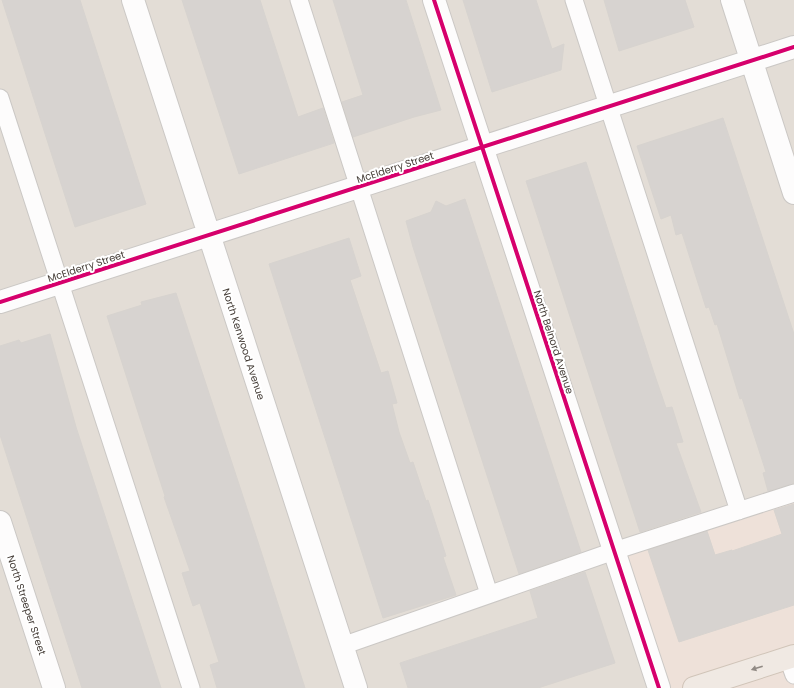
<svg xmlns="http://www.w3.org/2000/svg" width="794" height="688" font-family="Poppins,sans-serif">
	<rect width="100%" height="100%" fill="#efece9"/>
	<path fill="#e3ddd6" d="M 0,0 L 794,0 L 794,491 L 659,688 L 0,688 Z"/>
	<path fill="#eee1d9" d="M 794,491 L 794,688 L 659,688 L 614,551 Z"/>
	<path fill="#d7d3d0" stroke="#d7d3cf" d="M 2,0 L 80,0 L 146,204 L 75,227 Z
		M 182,0 L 260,0 L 298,117 L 323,108 L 334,143 L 239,174 Z
		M 333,0 L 406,0 L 441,110 L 414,117 L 353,137 L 342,102 L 363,95 Z
		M 463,0 L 536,0 L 552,49 L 564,44 L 561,70 L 492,92 Z
		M 604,0 L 685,0 L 694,27 L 619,51 Z
		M 723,118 L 794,334 L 794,483 L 768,491 L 763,473 L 766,472 L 742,398 L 740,399 L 717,324 L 715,325 L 709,307 L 706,308 L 682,233 L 676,235 L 671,215 L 661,219 L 637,146 Z
		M 586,162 L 654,373 L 666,408 L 672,407 L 683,442 L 676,443 L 701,512 L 640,532 L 526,181 Z
		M 465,199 L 581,552 L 519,574 L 413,247 L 406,221 L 431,212 L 436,201 L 446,206 Z
		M 349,238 L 361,276 L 350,280 L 381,373 L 388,371 L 397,403 L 392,404 L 399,432 L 410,463 L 413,462 L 426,501 L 428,500 L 446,556 L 443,557 L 456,595 L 383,618 L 269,264 Z
		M 176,293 L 258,542 L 305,688 L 217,688 L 210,665 L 219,662 L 200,603 L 193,606 L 182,573 L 190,571 L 164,497 L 165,496 L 107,316 L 142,305 L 141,302 Z
		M 50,334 L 76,427 L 161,688 L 82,688 L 0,435 L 0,346 L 19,340 L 21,343 Z
		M 794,504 L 794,605 L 679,642 L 648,550 L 707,531 L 715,555 L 732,550 L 732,551 L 782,534 L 774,510 Z
		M 585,572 L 615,663 L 538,688 L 408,688 L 400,663 L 538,618 L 530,591 Z"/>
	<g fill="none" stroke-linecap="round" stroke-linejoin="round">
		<defs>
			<path id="service" d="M 299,0 L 489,594
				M 574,0 L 739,511
				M 0,98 L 191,688
				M 342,646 L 614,551 L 794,493
				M 788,658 L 794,675"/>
			<path id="minor" d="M 133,0 L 356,688
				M 434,0 L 659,688
				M 732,0 L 794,193
				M 0,302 L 794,47
				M 0,522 L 54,688"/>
			<path id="primary" d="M 694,688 L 794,656"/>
		</defs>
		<use href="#service" stroke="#cbc8c5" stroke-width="19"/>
		<use href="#minor" stroke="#cbc8c5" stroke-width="24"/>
		<use href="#primary" stroke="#d0c4b8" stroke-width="24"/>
		<use href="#service" stroke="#fdfcfc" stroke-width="17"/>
		<use href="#minor" stroke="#fdfcfc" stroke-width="22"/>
		<use href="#primary" stroke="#f0e9e3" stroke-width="22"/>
		<defs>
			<path id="cycleway" d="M 434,0 L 659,688
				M 0,302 L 794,47"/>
		</defs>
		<use href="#cycleway" stroke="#fff" stroke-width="6"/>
		<use href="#cycleway" stroke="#d6006c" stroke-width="4"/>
	</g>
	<defs><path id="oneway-solid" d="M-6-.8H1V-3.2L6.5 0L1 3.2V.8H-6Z"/></defs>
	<use fill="#918a84" href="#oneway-solid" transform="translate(757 668) rotate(162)"/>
	<g text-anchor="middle" stroke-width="4" stroke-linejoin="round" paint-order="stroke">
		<g font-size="10" fill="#443c36" stroke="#fff">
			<text transform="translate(395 167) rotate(-18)" y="4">McElderry Street</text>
			<text transform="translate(86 266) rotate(-18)" y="4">McElderry Street</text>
			<text transform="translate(554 342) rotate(72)" y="4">North Belnord Avenue</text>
			<text transform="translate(244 344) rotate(72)" y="4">North Kenwood Avenue</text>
			<text transform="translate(27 605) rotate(72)" y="4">North Streeper Street</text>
		</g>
	</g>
</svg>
